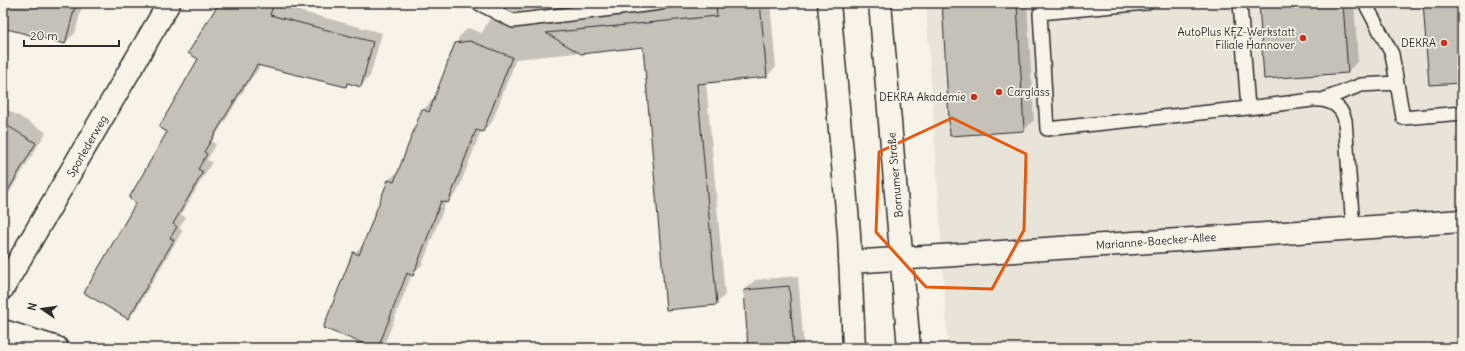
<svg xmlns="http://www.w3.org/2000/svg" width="1465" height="351" font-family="Delius,sans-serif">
	<rect width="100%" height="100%" fill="#f7f3e8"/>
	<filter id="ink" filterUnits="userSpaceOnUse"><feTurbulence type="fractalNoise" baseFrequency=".025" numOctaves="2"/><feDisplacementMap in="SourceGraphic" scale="8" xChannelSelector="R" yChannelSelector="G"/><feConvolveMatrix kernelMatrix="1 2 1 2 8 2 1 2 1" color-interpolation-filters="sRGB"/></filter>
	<g filter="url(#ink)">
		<path fill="#e8e4da" d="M 926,3 L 1462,3 L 1462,348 L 948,348 Z"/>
		<path fill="#0003" d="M 3,3 L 83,3 L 75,33 L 65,43 L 3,27 Z
			M 220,3 L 278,3 L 277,5 L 382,33 L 370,76 L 361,86 L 349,83 L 345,86 L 261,65 L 254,75 L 250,80 L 212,142 L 216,144 L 207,160 L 212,162 L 181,215 L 186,217 L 179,228 L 183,230 L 137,308 L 128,318 L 138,202 L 200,59 Z
			M 499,3 L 586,3 L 515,12 Z
			M 664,3 L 770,3 L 776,67 L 767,76 L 706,82 L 725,295 L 716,304 L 644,46 L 516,59 L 492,122 L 483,131 L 481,131 L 457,193 L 448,202 L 446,202 L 422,265 L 412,274 L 383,348 L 354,348 L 357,340 L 354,253 L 364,244 L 388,180 L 399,171 L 423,110 L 432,100 L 434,101 L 459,37 L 468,28 L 482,33 L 490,18 L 499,9 L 519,19 Z
			M 943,3 L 1027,3 L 1034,120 L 1024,130 L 951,135 Z
			M 1260,3 L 1354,3 L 1358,61 L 1347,72 Z
			M 3,107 L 46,132 L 3,203 Z
			M 798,276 L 804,348 L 749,348 L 745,290 L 755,280 Z"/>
		<path fill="#c4c1b9" stroke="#2b2b2b" d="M 3,3 L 76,3 L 65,44 L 3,28 Z
			M 219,3 L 274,3 L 270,15 L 373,42 L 361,87 L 347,83 L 346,87 L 257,65 L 245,86 L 244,85 L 204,152 L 207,154 L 198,169 L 203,172 L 173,224 L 177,227 L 170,238 L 174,240 L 128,319 L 84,293 L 136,203 L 129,198 L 167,132 L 159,127 L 198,59 L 188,53 Z
			M 716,3 L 760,3 L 767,77 L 697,84 L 717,305 L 666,310 L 643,47 L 581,54 L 546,33 L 717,16 Z
			M 942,3 L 1017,3 L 1024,131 L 950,136 Z
			M 1259,3 L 1343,3 L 1348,73 L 1264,79 Z
			M 1423,3 L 1462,3 L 1462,83 L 1429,85 Z
			M 470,41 L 512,57 L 483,132 L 476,130 L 448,203 L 441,201 L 413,276 L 407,273 L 378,348 L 375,348 L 323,328 L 353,252 L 359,255 L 388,180 L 394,182 L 422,109 L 429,112 L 455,43 Z
			M 3,123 L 36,143 L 3,199 Z
			M 789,286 L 794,348 L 748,348 L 744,290 Z"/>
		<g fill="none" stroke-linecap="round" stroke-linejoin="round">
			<defs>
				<path id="lane" d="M 478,3 L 513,21 L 661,3
					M 1146,3 L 1040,13 L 1047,129 L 1248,108 L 1312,100 C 1327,99 1341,104 1345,120 L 1353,228
					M 1240,3 L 1248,108
					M 1365,3 L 1392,54 L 1403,118 L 1462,113
					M 1322,100 L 1361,85 L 1397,83"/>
				<path id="street" d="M 3,288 L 169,3
					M 3,331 L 57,348"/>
				<path id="secondary" d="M 829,3 L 849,234 L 854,348
					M 880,3 L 909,348
					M 850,262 L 1462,221"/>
			</defs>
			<use href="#lane" stroke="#2b2b2b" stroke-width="16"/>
			<use href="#street" stroke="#2b2b2b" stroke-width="25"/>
			<use href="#secondary" stroke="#2b2b2b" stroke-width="25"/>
			<use href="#lane" stroke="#f7f3e8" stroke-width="13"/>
			<use href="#street" stroke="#f7f3e8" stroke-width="22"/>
			<use href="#secondary" stroke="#f7f3e8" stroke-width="22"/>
		</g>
	</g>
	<path fill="none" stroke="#e8590c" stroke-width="3" stroke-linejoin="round" d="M 952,118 L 1026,154 L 1024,230 L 992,289 L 926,287 L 876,232 L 879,152 Z"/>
	<g fill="#c8321e" stroke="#f7f3e8" stroke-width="1.5">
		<circle cx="1303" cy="38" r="4"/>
		<circle cx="1444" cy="43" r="4"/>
		<circle cx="999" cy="92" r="4"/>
		<circle cx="974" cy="97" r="4"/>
	</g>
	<g text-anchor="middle" stroke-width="3.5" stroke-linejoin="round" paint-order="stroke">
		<g font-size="11" fill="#2b2b2b" stroke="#f7f3e8" text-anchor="end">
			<text x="1295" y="36">AutoPlus KFZ-Werkstatt<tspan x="1295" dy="13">Filiale Hannover</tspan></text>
			<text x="1436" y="47">DEKRA</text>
			<text x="1007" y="96" text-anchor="start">Carglass</text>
			<text x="966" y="101">DEKRA Akademie</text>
		</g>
		<g font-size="11" fill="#2b2b2b" stroke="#f7f3e8">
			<text transform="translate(87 146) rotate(-60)" y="4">Sporlederweg</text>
			<text transform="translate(895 175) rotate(-95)" y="4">Bornumer Straße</text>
			<text transform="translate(1156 241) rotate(-4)" y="4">Marianne-Baecker-Allee</text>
		</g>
	</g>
	<rect width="1465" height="351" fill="none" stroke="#f7f3e8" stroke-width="16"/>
	<rect x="8" y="8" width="1449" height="335" fill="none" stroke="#2b2b2b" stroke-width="1.5" filter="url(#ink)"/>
	<g transform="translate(42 309) rotate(283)" stroke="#f7f3e8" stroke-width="3" paint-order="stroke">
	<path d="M0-3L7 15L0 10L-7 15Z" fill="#2b2b2b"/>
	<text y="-6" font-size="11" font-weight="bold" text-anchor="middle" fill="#2b2b2b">N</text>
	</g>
	<path d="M24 40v6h95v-6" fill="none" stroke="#2b2b2b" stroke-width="2"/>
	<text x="30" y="40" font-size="12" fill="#2b2b2b" stroke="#f7f3e8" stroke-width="3" paint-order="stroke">20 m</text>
</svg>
